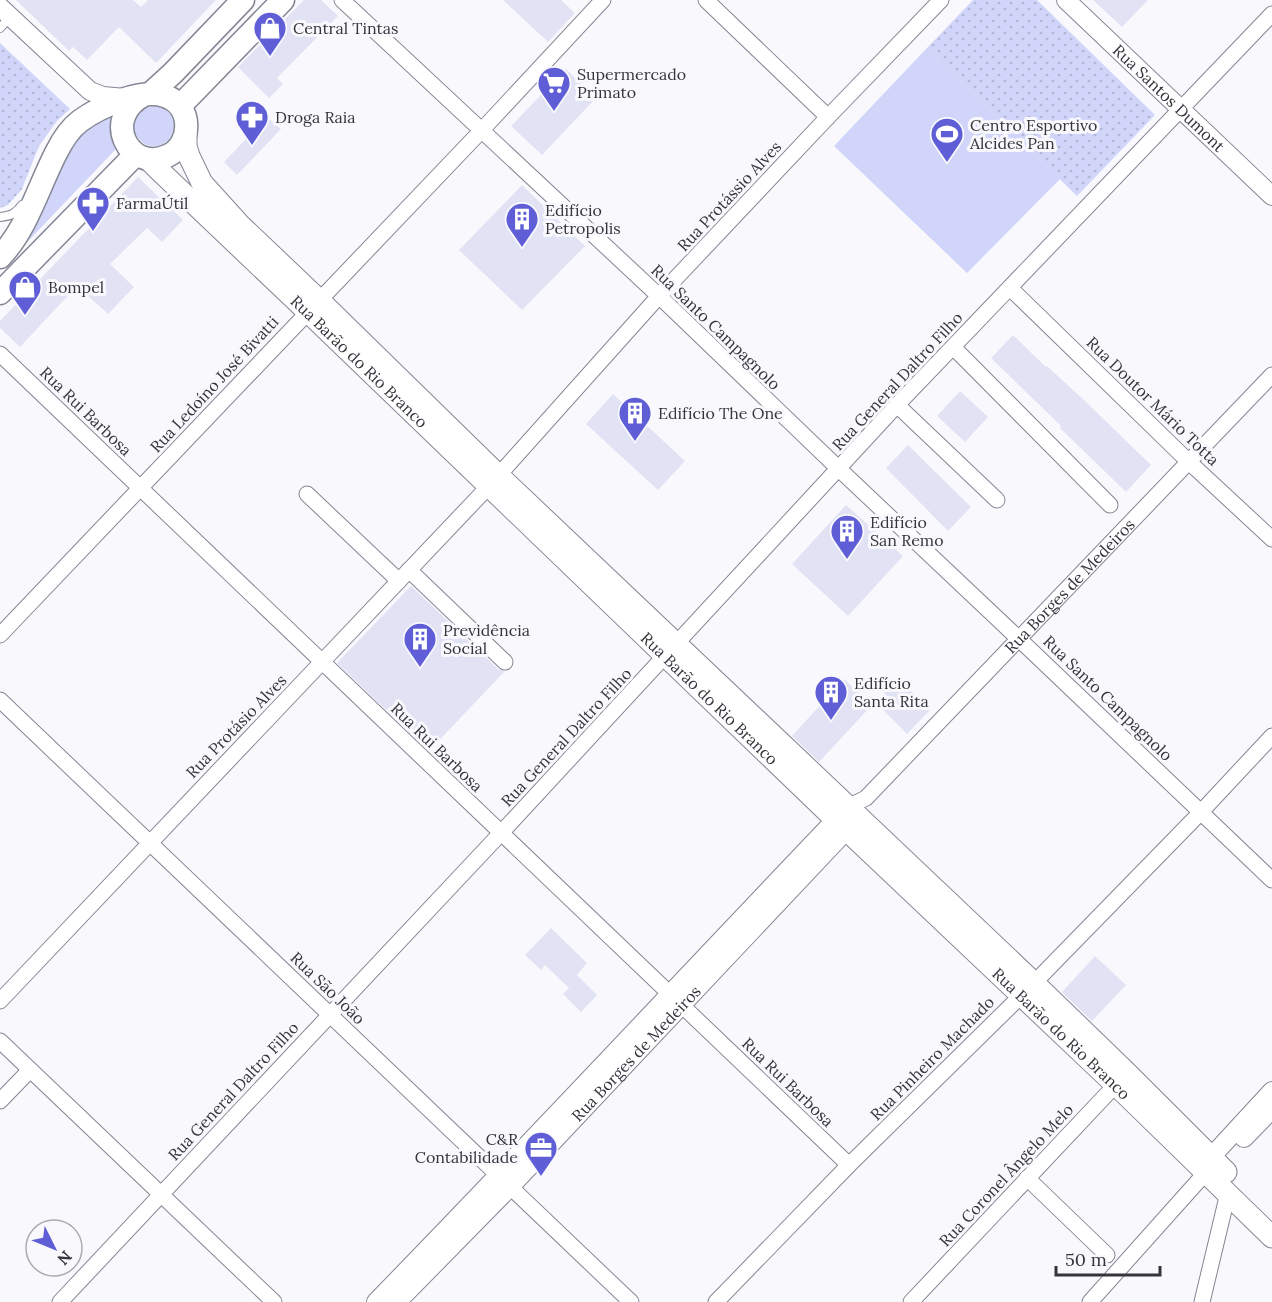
<svg xmlns="http://www.w3.org/2000/svg" width="1272" height="1302" font-family="Lora,serif">
	<defs>
		<pattern id="park-dots" width="8" height="8" patternUnits="userSpaceOnUse" patternTransform="scale(1.5)"><rect width="8" height="8" fill="#d0d5f9"/><path d="M2 2h.1M6 6h.1" fill="none" stroke="#b3b7d6" stroke-width="1.8" stroke-linecap="round"/></pattern>
	</defs>
	<rect width="100%" height="100%" fill="#f9f9fd"/>
	<path fill="#d0d5f9" d="M 926,49 L 1060,179 L 967,273 L 834,146 Z
		M134 126a20 20 0 1 1 40 0a20 20 0 1 1-40 0Z
		M 113,112 C 108,126 109,136 116,149 L 11,259 L 63,154 L 87,126 Z"/>
	<path fill="url(#park-dots)" d="M 973,0 L 1037,0 L 1155,115 L 1077,196 L 926,49 Z
		M 0,43 L 70,109 L 57,121 L 39,146 L 22,189 L 8,205 L 0,208 Z"/>
	<path fill="#e1e3f4" d="M 16,0 L 133,0 L 141,7 L 148,0 L 216,0 L 156,63 L 119,27 L 87,60 L 73,47 L 69,51 Z
		M 304,0 L 321,0 L 338,16 L 277,78 L 283,84 L 269,98 L 238,67 Z
		M 503,0 L 561,0 L 575,13 L 548,42 Z
		M 1093,0 L 1148,0 L 1122,27 Z
		M 566,69 L 596,98 L 542,155 L 511,126 Z
		M 267,117 L 281,129 L 237,175 L 224,162 Z
		M 138,177 L 183,220 L 162,242 L 147,228 L 110,264 L 134,287 L 108,314 L 77,286 L 20,347 L 0,328 L 0,321 Z
		M 522,185 L 585,246 L 522,310 L 459,250 Z
		M 1013,335 L 1046,367 L 1047,366 L 1086,402 L 1151,465 L 1126,492 L 1060,428 L 1061,426 L 991,358 Z
		M 960,391 L 988,417 L 965,442 L 937,416 Z
		M 613,394 L 685,461 L 658,490 L 586,424 Z
		M 908,445 L 971,507 L 948,531 L 886,468 Z
		M 846,505 L 903,556 L 848,616 L 792,564 Z
		M 411,586 L 498,669 L 505,671 L 429,751 L 337,663 Z
		M 844,679 L 872,705 L 819,762 L 792,736 Z
		M 899,679 L 930,710 L 907,734 L 875,702 Z
		M 551,928 L 587,963 L 577,975 L 597,995 L 581,1012 L 563,994 L 569,988 L 545,965 L 541,970 L 525,955 Z
		M 1095,956 L 1126,985 L 1092,1021 L 1062,992 Z"/>
	<g fill="none" stroke-linecap="round" stroke-linejoin="round">
		<defs>
			<path id="service" d="M 0,28 L 10,17
				M 0,217 C 10,216 16,214 22,205"/>
			<g id="minor">
				<path d="M 342,0 L 659,296 L 839,469 L 1019,639 L 1272,880"/>
				<path d="M 706,0 L 828,117"/>
				<path d="M 1010,288 L 1189,462 L 1272,539"/>
				<path d="M 953,347 L 1110,505"/>
				<path d="M 0,354 L 849,1165"/>
				<path d="M 897,405 L 997,500"/>
				<path d="M 307,494 L 399,581"/>
				<path d="M 409,570 L 505,662"/>
				<path d="M 0,635 L 481,131 L 603,0"/>
				<path d="M 0,700 L 631,1302"/>
				<path id="s1" d="M 848,807 L 866,798 L 1272,375"/>
				<path d="M 0,1001 L 489,486 L 659,296 L 828,117 L 941,0"/>
				<path d="M 0,1041 L 274,1302"/>
				<path d="M 0,1101 L 30,1070"/>
				<path d="M 1027,1178 L 1107,1255"/>
				<path d="M 60,1302 L 501,833 L 897,405 L 1272,14"/>
				<path d="M 716,1302 L 849,1165 L 1034,983 L 1201,812 L 1272,736"/>
				<path d="M 911,1302 L 1123,1077"/>
				<path d="M 1090,1302 L 1200,1179 L 1209,1175"/>
				<path d="M 1202,1302 L 1228,1193"/>
			</g>
			<g id="tertiary">
				<path id="s2" d="M 1066,0 L 1272,196"/>
				<path d="M 0,7 L 90,91 L 103,96 L 125,98"/>
				<path d="M 1244,1138 L 1272,1109"/>
				<path d="M 1202,1167 L 1272,1091"/>
				<path d="M 376,1302 C 534,1140 688,974 845,810"/>
				<path id="s3" d="M 397,1302 L 510,1187 L 855,821"/>
			</g>
			<g id="secondary">
				<path d="M 186,132 L 186,146 L 189,156 L 202,183 L 240,225 L 319,300 L 498,475 L 1034,983 L 1127,1073 L 1226,1172"/>
				<path id="s4" d="M 147,158 L 163,174 L 307,311 L 836,820 L 1116,1085 L 1272,1237"/>
			</g>
			<path id="primary" d="M 150,94 L 173,73 L 243,0
				M 180,106 L 283,0
				M 0,257 C 27,229 38,188 56,153 C 62,141 69,129 80,121 C 99,107 142,88 165,96 C 193,105 193,145 167,156 C 128,173 101,117 144,95
				M 0,293 L 136,154"/>
		</defs>
		<use href="#service" stroke="#848694" stroke-width="10"/>
		<use href="#minor" stroke="#848694" stroke-width="17"/>
		<use href="#tertiary" stroke="#848694" stroke-width="20"/>
		<use href="#secondary" stroke="#848694" stroke-width="23"/>
		<use href="#primary" stroke="#848694" stroke-width="25"/>
		<use href="#service" stroke="#fff" stroke-width="8"/>
		<use href="#minor" stroke="#fff" stroke-width="15"/>
		<use href="#tertiary" stroke="#fff" stroke-width="18"/>
		<use href="#secondary" stroke="#fff" stroke-width="21"/>
		<use href="#primary" stroke="#fff" stroke-width="22"/>
	</g>
	<defs>
		<symbol id="shop-pin" viewBox="-11 -11 22 30"><path d="M0 17L-7.5 6A9.5 9.5 0 1 1 7.5 6Z" fill="#5f5ed7" stroke="#f9f9fd"/><path d="M-5-2.5h2.3a2.7 3.5 0 0 1 5.4 0H5L5.5 6h-11ZM-1.5-2.5h3a1.5 2.3 0 0 0-3 0Z" fill="#fff"/></symbol>
		<symbol id="supermarket-pin" viewBox="-11 -11 22 30"><path d="M0 17L-7.5 6A9.5 9.5 0 1 1 7.5 6Z" fill="#5f5ed7" stroke="#f9f9fd"/><path d="M-6-5.5h2.5l.6 2H6L4.5 2H-2.5L-4.4-4H-6ZM-1.5 3.2a1.3 1.3 0 1 0 .1 0ZM3 3.2a1.3 1.3 0 1 0 .1 0Z" fill="#fff"/></symbol>
		<symbol id="pharmacy-pin" viewBox="-11 -11 22 30"><path d="M0 17L-7.5 6A9.5 9.5 0 1 1 7.5 6Z" fill="#5f5ed7" stroke="#f9f9fd"/><path d="M-2-6h4v4h4v4h-4v4h-4v-4h-4v-4h4Z" fill="#fff"/></symbol>
		<symbol id="stadium-pin" viewBox="-11 -11 22 30"><path d="M0 17L-7.5 6A9.5 9.5 0 1 1 7.5 6Z" fill="#5f5ed7" stroke="#f9f9fd"/><path d="M0-5a6.5 5 0 1 0 0 10a6.5 5 0 1 0 0-10ZM-3.5-1.8h7v3.6h-7Z" fill="#fff"/></symbol>
		<symbol id="building-pin" viewBox="-11 -11 22 30"><path d="M0 17L-7.5 6A9.5 9.5 0 1 1 7.5 6Z" fill="#5f5ed7" stroke="#f9f9fd"/><path d="M-4-6H4V6H1V3H-1V6H-4ZM-2.5-4.3h1.7v1.8h-1.7ZM.8-4.3h1.7v1.8H.8ZM-2.5-1h1.7V.8h-1.7ZM.8-1h1.7V.8H.8Z" fill="#fff"/></symbol>
		<symbol id="office-pin" viewBox="-11 -11 22 30"><path d="M0 17L-7.5 6A9.5 9.5 0 1 1 7.5 6Z" fill="#5f5ed7" stroke="#f9f9fd"/><path d="M-6-3h4V-5.5h4V-3h4V5H-6ZM-1-4.5V-3h2v-1.5ZM-6 0V1H6V0Z" fill="#fff"/></symbol>
	</defs>
	<g fill-rule="evenodd">
		<use href="#shop-pin" x="251" y="9" width="38" height="52"/>
		<use href="#supermarket-pin" x="535" y="64" width="38" height="52"/>
		<use href="#pharmacy-pin" x="233" y="98" width="38" height="52"/>
		<use href="#stadium-pin" x="928" y="115" width="38" height="52"/>
		<use href="#pharmacy-pin" x="74" y="184" width="38" height="52"/>
		<use href="#building-pin" x="503" y="200" width="38" height="52"/>
		<use href="#shop-pin" x="6" y="268" width="38" height="52"/>
		<use href="#building-pin" x="616" y="394" width="38" height="52"/>
		<use href="#building-pin" x="828" y="512" width="38" height="52"/>
		<use href="#building-pin" x="401" y="620" width="38" height="52"/>
		<use href="#building-pin" x="812" y="673" width="38" height="52"/>
		<use href="#office-pin" x="522" y="1129" width="38" height="52"/>
	</g>
	<g text-anchor="middle" stroke-width="6" stroke-linejoin="round" paint-order="stroke">
		<g font-size="16" fill="#35363c" stroke="#f9f9fd" text-anchor="start">
			<text x="293" y="34">Central Tintas</text>
			<text x="577" y="80">Supermercado<tspan x="577" dy="18">Primato</tspan></text>
			<text x="275" y="123">Droga Raia</text>
			<text x="970" y="131">Centro Esportivo<tspan x="970" dy="18">Alcides Pan</tspan></text>
			<text x="116" y="209">FarmaÚtil</text>
			<text x="545" y="216">Edifício<tspan x="545" dy="18">Petropolis</tspan></text>
			<text x="48" y="293">Bompel</text>
			<text x="658" y="419">Edifício The One</text>
			<text x="870" y="528">Edifício<tspan x="870" dy="18">San Remo</tspan></text>
			<text x="443" y="636">Previdência<tspan x="443" dy="18">Social</tspan></text>
			<text x="854" y="689">Edifício<tspan x="854" dy="18">Santa Rita</tspan></text>
			<text x="518" y="1145" text-anchor="end">C&amp;R<tspan x="518" dy="18">Contabilidade</tspan></text>
		</g>
		<g font-size="16" fill="#35363c" stroke="#f9f9fd">
			<text dy="6" stroke="none"><textPath href="#s2" startOffset="142">Rua Santos Dumont</textPath></text>
			<text transform="translate(729 196) rotate(-47)" y="6">Rua Protássio Alves</text>
			<text transform="translate(716 327) rotate(44)" y="6">Rua Santo Campagnolo</text>
			<text dy="6" stroke="none"><textPath href="#s4" startOffset="294">Rua Barão do Rio Branco</textPath></text>
			<text transform="translate(897 381) rotate(-47)" y="6">Rua General Daltro Filho</text>
			<text transform="translate(214 384) rotate(-47)" y="6">Rua Ledoíno José Bivatti</text>
			<text transform="translate(1153 401) rotate(44)" y="6">Rua Doutor Mário Totta</text>
			<text transform="translate(86 411) rotate(44)" y="6">Rua Rui Barbosa</text>
			<text dy="6" stroke="none"><textPath href="#s1" startOffset="314">Rua Borges de Medeiros</textPath></text>
			<text dy="6" stroke="none"><textPath href="#s4" startOffset="780">Rua Barão do Rio Branco</textPath></text>
			<text transform="translate(1108 698) rotate(44)" y="6">Rua Santo Campagnolo</text>
			<text transform="translate(236 726) rotate(-46)" y="6">Rua Protásio Alves</text>
			<text transform="translate(566 737) rotate(-47)" y="6">Rua General Daltro Filho</text>
			<text transform="translate(437 747) rotate(44)" y="6">Rua Rui Barbosa</text>
			<text transform="translate(328 988) rotate(44)" y="6">Rua São João</text>
			<text dy="6" stroke="none"><textPath href="#s4" startOffset="1266">Rua Barão do Rio Branco</textPath></text>
			<text dy="6" stroke="none"><textPath href="#s3" startOffset="345">Rua Borges de Medeiros</textPath></text>
			<text transform="translate(932 1058) rotate(-45)" y="6">Rua Pinheiro Machado</text>
			<text transform="translate(788 1082) rotate(44)" y="6">Rua Rui Barbosa</text>
			<text transform="translate(233 1091) rotate(-47)" y="6">Rua General Daltro Filho</text>
			<text transform="translate(1006 1175) rotate(-47)" y="6">Rua Coronel Ângelo Melo</text>
		</g>
	</g>
	<g transform="translate(54 1248) rotate(133)"><circle r="28" fill="#f9f9fd" stroke="#ababb0" stroke-width="1.5"/>
	<path d="M0-4.5L10 22L0 15L-10 22Z" fill="#5f5ed7"/>
	<text y="-9" font-size="16" font-weight="bold" text-anchor="middle" fill="#35363c">N</text>
	</g>
	<path d="M1056 1266v9h104v-9" fill="none" stroke="#35363c" stroke-width="3"/>
	<text x="1065" y="1266" font-size="18" fill="#35363c" stroke="#f9f9fd" stroke-width="4.5" paint-order="stroke">50 m</text>
</svg>
